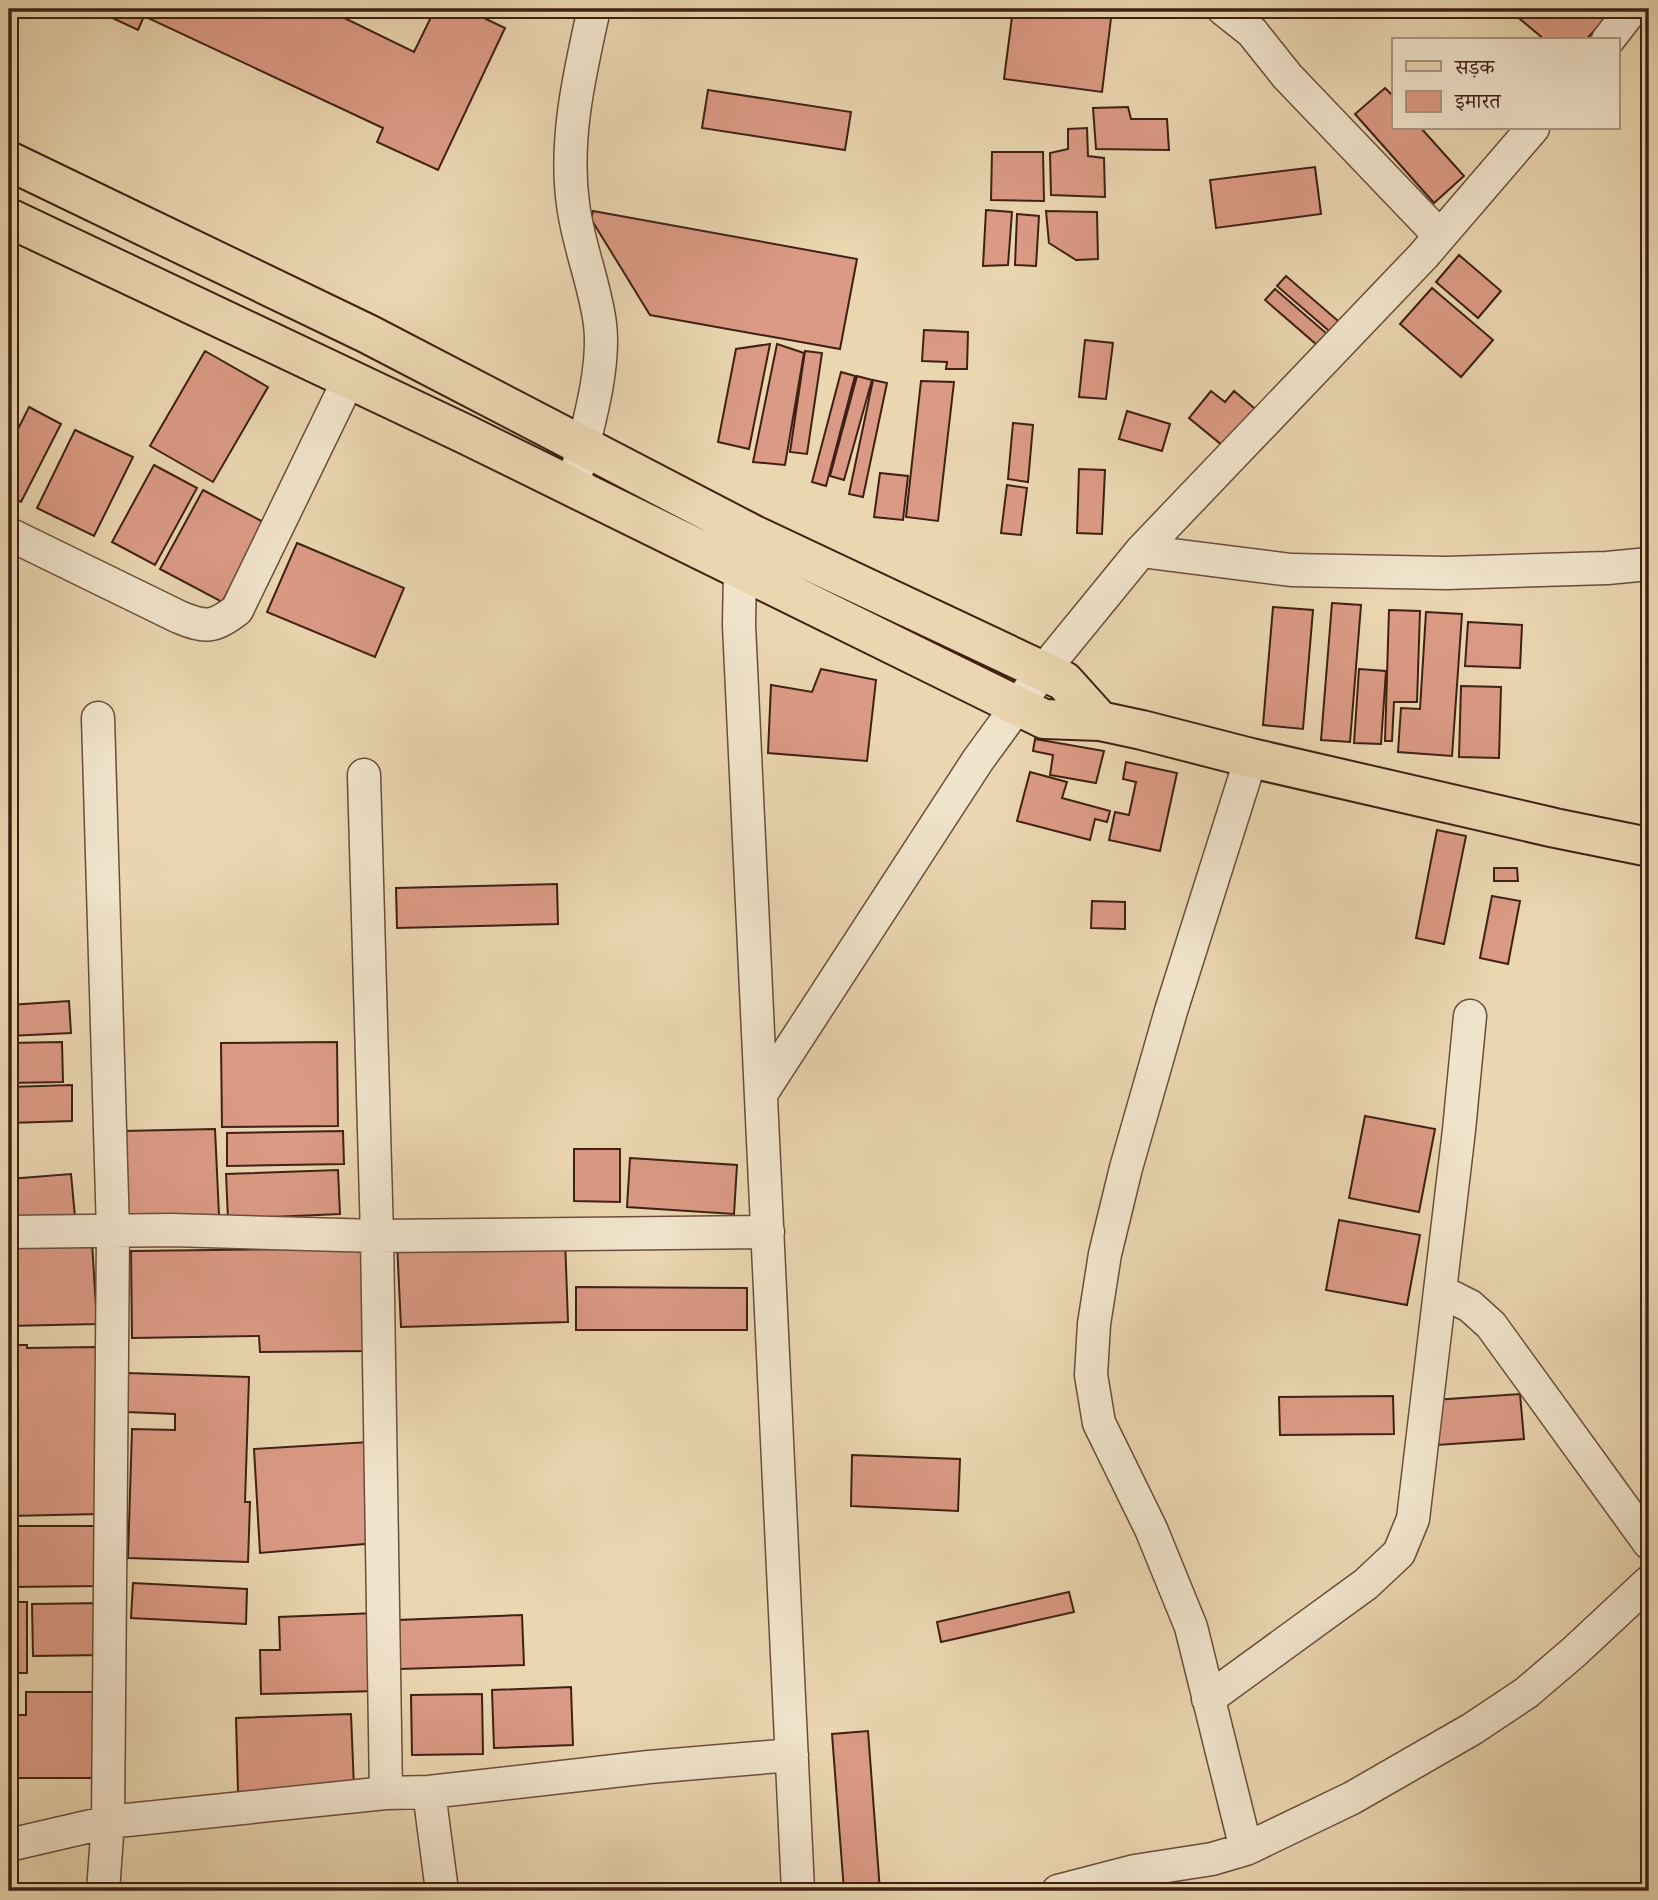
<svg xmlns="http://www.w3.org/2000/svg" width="1658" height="1900" font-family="'Libre Caslon Text','Noto Serif Devanagari',serif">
	<rect width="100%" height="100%" fill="#ead6b1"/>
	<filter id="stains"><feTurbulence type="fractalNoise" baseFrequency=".00286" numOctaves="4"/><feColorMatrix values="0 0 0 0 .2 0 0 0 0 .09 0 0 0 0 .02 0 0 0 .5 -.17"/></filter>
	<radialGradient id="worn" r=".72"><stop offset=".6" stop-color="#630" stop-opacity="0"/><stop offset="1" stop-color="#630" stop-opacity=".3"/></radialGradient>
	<path fill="#db9a85" stroke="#402014" stroke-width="2" d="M 93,9 L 326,9 L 414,52 L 435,9 L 465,9 L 505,28 L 438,170 L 377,142 L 383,128 L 144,16 L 138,30 Z
		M 1013,9 L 1112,10 L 1102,92 L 1004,79 Z
		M 1508,9 L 1600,9 L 1608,15 L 1586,40 L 1545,40 Z
		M 1385,88 L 1394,97 L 1394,128 L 1421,128 L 1464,176 L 1434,203 L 1355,114 Z
		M 708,90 L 851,112 L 845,150 L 702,128 Z
		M 1128,107 L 1131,119 L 1167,119 L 1169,150 L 1096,149 L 1093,108 Z
		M 1087,128 L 1088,156 L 1104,158 L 1105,197 L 1051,195 L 1050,153 L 1068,149 L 1068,129 Z
		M 992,152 L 1043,152 L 1044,201 L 991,200 Z
		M 1315,167 L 1321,214 L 1216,228 L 1210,180 Z
		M 986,210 L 1012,212 L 1008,265 L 983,266 Z
		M 593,211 L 857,259 L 840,349 L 650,315 L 591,219 Z
		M 1046,211 L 1097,212 L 1098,259 L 1076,260 L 1049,243 Z
		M 1017,214 L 1039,216 L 1036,266 L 1015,265 Z
		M 1459,255 L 1501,291 L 1478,318 L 1436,282 Z
		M 1286,276 L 1344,326 L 1335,336 L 1277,286 Z
		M 1432,288 L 1493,340 L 1461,377 L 1400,324 Z
		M 1275,289 L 1334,340 L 1324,351 L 1265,300 Z
		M 924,330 L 968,332 L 967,369 L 946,369 L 947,362 L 922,361 Z
		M 1085,340 L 1113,343 L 1106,399 L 1079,397 Z
		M 770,344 L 749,449 L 718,442 L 736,349 Z
		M 777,344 L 804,353 L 785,465 L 753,462 Z
		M 205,351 L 268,387 L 213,482 L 150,446 Z
		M 805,351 L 822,353 L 807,454 L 790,452 Z
		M 841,372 L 855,376 L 826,486 L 812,482 Z
		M 857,376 L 872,380 L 844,480 L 830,476 Z
		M 873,380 L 887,383 L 863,497 L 849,494 Z
		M 921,381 L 954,382 L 938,521 L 906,517 Z
		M 1211,391 L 1225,402 L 1234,391 L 1260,413 L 1228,450 L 1189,418 Z
		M 29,407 L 61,424 L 21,502 L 9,496 L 9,447 Z
		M 1127,411 L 1170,424 L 1162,451 L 1119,439 Z
		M 1013,423 L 1033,425 L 1028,482 L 1008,479 Z
		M 75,430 L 133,457 L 94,536 L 37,508 Z
		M 154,465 L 197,488 L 155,565 L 112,542 Z
		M 1079,469 L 1105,470 L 1102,534 L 1077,533 Z
		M 880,473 L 908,476 L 903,520 L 874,517 Z
		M 1007,485 L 1027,488 L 1021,535 L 1001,533 Z
		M 203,490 L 265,523 L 222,602 L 160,569 Z
		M 297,543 L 404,588 L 375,657 L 267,612 Z
		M 1332,603 L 1361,605 L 1350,742 L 1321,740 Z
		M 1273,607 L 1313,610 L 1303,729 L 1263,725 Z
		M 1389,610 L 1420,611 L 1417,702 L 1394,702 L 1392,741 L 1385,741 Z
		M 1426,612 L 1462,614 L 1452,756 L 1398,752 L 1401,708 L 1420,709 Z
		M 1468,622 L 1522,625 L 1520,668 L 1465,666 Z
		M 821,669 L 876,680 L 867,761 L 768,753 L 771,685 L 812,692 Z
		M 1359,669 L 1386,671 L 1381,744 L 1354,743 Z
		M 1461,686 L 1501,687 L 1499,758 L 1459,757 Z
		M 1035,739 L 1104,751 L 1096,783 L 1050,775 L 1053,755 L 1033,751 Z
		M 1126,762 L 1177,773 L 1160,851 L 1109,840 L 1115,812 L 1129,815 L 1136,782 L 1123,779 Z
		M 1030,772 L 1067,782 L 1062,798 L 1110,811 L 1107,822 L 1095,819 L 1090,840 L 1017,821 Z
		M 1437,830 L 1466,836 L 1444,944 L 1416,938 Z
		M 1494,868 L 1517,868 L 1518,881 L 1494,881 Z
		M 557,884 L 558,924 L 397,928 L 396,888 Z
		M 1492,896 L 1520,901 L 1508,964 L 1480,958 Z
		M 1092,901 L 1125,902 L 1125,929 L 1091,928 Z
		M 69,1001 L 71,1033 L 9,1036 L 9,1005 Z
		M 62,1042 L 63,1082 L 9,1083 L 9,1043 Z
		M 337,1042 L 338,1126 L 222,1127 L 221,1043 Z
		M 72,1085 L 72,1121 L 9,1123 L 9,1087 Z
		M 1365,1116 L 1435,1129 L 1419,1212 L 1349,1198 Z
		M 215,1129 L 219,1215 L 123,1216 L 123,1131 Z
		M 343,1131 L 344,1164 L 227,1166 L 227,1133 Z
		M 574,1149 L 620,1149 L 620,1202 L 574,1201 Z
		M 630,1158 L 737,1165 L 734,1214 L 627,1207 Z
		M 338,1170 L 340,1214 L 228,1219 L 226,1174 Z
		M 71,1174 L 75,1217 L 9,1223 L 9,1179 Z
		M 1339,1220 L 1420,1235 L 1407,1305 L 1326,1290 Z
		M 565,1238 L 568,1322 L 401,1327 L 397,1243 Z
		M 92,1242 L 97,1324 L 9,1326 L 9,1245 Z
		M 372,1248 L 372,1351 L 260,1352 L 259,1336 L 132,1338 L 131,1251 Z
		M 576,1287 L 747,1288 L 747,1330 L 576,1330 Z
		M 9,1345 L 27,1345 L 27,1348 L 97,1347 L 99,1514 L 9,1516 Z
		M 127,1373 L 249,1377 L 245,1502 L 250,1502 L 248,1562 L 128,1558 L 132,1429 L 175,1430 L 175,1414 L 127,1412 Z
		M 1520,1394 L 1524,1439 L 1437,1445 L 1434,1400 Z
		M 1393,1396 L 1394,1434 L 1280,1435 L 1279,1397 Z
		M 369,1442 L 376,1543 L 260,1553 L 254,1449 Z
		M 852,1455 L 960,1459 L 958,1511 L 851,1506 Z
		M 9,1526 L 100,1526 L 101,1586 L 9,1587 L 9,1597 Z
		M 133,1583 L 247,1589 L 246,1624 L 131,1618 Z
		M 1069,1592 L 1074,1612 L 941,1642 L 937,1622 Z
		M 9,1602 L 27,1602 L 27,1673 L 9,1673 Z
		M 104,1603 L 104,1655 L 33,1656 L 32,1604 Z
		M 376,1613 L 378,1691 L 261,1694 L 260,1650 L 280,1650 L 279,1617 Z
		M 522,1615 L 524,1665 L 400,1669 L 398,1620 Z
		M 571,1687 L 573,1745 L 494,1748 L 492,1690 Z
		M 26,1692 L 100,1692 L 100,1778 L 9,1778 L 9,1715 L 26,1715 Z
		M 482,1694 L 483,1754 L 412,1755 L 411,1695 Z
		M 351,1714 L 354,1788 L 238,1792 L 236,1718 Z
		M 868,1731 L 880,1891 L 844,1891 L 832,1734 Z"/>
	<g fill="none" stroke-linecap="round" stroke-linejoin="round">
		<defs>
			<path id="minor" d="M 1223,9 L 1252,32 L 1287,76 L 1440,236
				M 1608,40 L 1632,9
				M 573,487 C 584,439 606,372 600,324 C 595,284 578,245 573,204 C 564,139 580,72 594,9
				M 9,534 L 179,617 C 206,628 213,628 237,610 L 349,379
				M 1141,551 L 1291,570 L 1447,573 L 1607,568 L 1649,564
				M 740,570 L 739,625 L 798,1891
				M 98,718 L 113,1232 L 108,1822 L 103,1891
				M 364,775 L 377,1236 L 386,1793
				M 761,1094 L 978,760 L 1043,671 L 1141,551 L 1423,256 L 1533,128
				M 9,1232 L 172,1230 L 377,1236 L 768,1232
				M 1440,1291 L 1470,1306 L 1491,1325 L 1649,1543
				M 1208,1699 L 1366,1584 L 1399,1553 L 1413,1519 L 1459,1130 L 1470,1016
				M 429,1792 L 442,1891
				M 9,1845 L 108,1822 L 386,1793 L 429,1792 L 649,1767 L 792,1755
				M 1246,1849 L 1191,1627 L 1151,1529 L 1099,1423 L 1091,1375 L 1094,1324 L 1105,1254 L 1126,1168 L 1171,1011 L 1251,758
				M 1058,1891 L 1135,1871 L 1212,1859 L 1246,1849 L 1352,1798 L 1472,1729 L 1526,1693 L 1574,1652 L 1649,1582"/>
			<path id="primary" d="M 9,161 L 368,334 L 754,535 L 1064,681 L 1100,721
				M 9,218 L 465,434 L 1044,719 L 1100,721 L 1142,730 L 1251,758 L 1555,828 L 1649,847"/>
		</defs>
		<use href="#minor" stroke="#6a4e3b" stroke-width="35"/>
		<use href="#primary" stroke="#402014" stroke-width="42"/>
		<use href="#minor" stroke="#f1e4cc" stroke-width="32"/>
		<use href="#primary" stroke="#ead6b1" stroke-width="38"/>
	</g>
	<rect width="1658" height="1900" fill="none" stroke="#ead6b1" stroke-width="35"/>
	<rect x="10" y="10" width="1637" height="1879" fill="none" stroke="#402014" stroke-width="3.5"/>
	<rect x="18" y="18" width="1623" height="1865" fill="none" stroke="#402014" stroke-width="2"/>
	<rect x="1392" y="38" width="228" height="91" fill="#f1e4cc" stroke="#aa9682" stroke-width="2"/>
	<rect x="1406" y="61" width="35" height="10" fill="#ead6b1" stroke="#aa9682" stroke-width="2"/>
	<text x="1455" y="74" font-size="21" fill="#402014">सड़क</text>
	<rect x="1406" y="91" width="35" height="21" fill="#db9a85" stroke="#aa9682" stroke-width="2"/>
	<text x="1455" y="108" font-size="21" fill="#402014">इमारत</text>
	<rect width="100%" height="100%" filter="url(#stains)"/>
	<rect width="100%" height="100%" fill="url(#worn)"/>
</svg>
